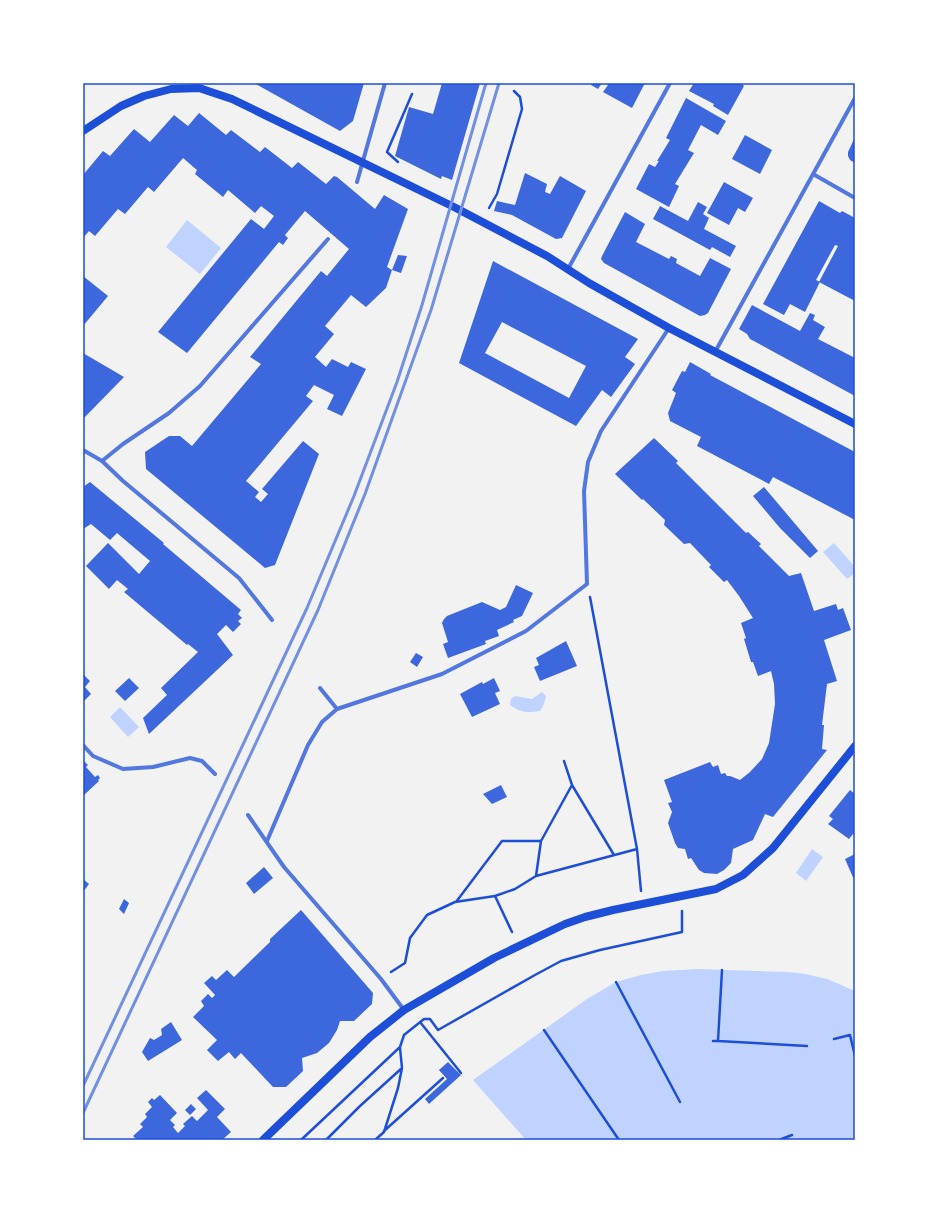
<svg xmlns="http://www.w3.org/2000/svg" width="938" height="1223" font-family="'Noto Sans',sans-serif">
	<rect width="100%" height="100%" fill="#f2f2f2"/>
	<path fill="#bfd3fe" d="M 187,220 L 221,248 L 200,274 L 166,247 Z
		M 834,543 L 855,567 L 855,573 L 847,579 L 823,552 Z
		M 542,692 L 546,696 L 544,704 L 540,711 C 527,713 521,713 510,705 L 511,699 L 515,696 L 532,699 Z
		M 120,707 L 139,727 L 128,737 L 110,717 Z
		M 812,849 L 823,857 L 806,881 L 796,873 Z
		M 698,969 L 788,972 L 805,974 L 827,979 L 855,991 L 855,1140 L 526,1140 L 473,1080 L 587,999 L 616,982 L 641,975 L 663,971 Z"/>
	<path fill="#3d67dc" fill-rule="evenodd" d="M 254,83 L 364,83 L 353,121 L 340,131 Z
		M 442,83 L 480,83 L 452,180 L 442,176 L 441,179 L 395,156 L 409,107 L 433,114 Z
		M 592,83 L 602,83 L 598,89 L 591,85 Z
		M 606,83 L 645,83 L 632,108 L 603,92 L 608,85 Z
		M 694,83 L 743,83 L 742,84 L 744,86 L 728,115 L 713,106 L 714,104 L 689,91 Z
		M 686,98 L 726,121 L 718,135 L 701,125 L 688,150 L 694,153 L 675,184 L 679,186 L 669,207 L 636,189 L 649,164 L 655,167 L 659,161 L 657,161 L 670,140 L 666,138 Z
		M 199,113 L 226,135 L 231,130 L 260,152 L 265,147 L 292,168 L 298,162 L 326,184 L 334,176 L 337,177 L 375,209 L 384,195 L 408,209 L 387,267 L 392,270 L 398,255 L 407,256 L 401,273 L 392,270 L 386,288 L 366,307 L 351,295 L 325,326 L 334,334 L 315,357 L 326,367 L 332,359 L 348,367 L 351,362 L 366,369 L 342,416 L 327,409 L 334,395 L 314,385 L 306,396 L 313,401 L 246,481 L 259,492 L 255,497 L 261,502 L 268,494 L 262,489 L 303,441 L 319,454 L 275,565 L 265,568 L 146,469 L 145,452 L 169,436 L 180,436 L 192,446 L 261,364 L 250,357 L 321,271 L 327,276 L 349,249 L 305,211 L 285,235 L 288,238 L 283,245 L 279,242 L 187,353 L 158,332 L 251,219 L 264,229 L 274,216 L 261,206 L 255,213 L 228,190 L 223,197 L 195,174 L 197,170 L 183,158 L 154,192 L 148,187 L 125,214 L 118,209 L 95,236 L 89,231 L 83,238 L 83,175 L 103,151 L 110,156 L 134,129 L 150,142 L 174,115 L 188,126 Z
		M 745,135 L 772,150 L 760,174 L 732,159 Z
		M 855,137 L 855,163 L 850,160 L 848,156 L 848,152 Z
		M 525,173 L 547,184 L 545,192 L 550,194 L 560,176 L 586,191 L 562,238 L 556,239 L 512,215 L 494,211 L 497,201 L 515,205 Z
		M 724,182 L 753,198 L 745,212 L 738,208 L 729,225 L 707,213 Z
		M 819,201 L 840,213 L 842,211 L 855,218 L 855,301 L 819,282 L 838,246 L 835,245 L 816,280 L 820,282 L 805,312 L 790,304 L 784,315 L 763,304 Z
		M 698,202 L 707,207 L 703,214 L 709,218 L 704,229 L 736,246 L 730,257 L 712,247 L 710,250 L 653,219 L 660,206 L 688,221 Z
		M 625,212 L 645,224 L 636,242 L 669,259 L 671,256 L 677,259 L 676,263 L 700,276 L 710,258 L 731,269 L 708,313 L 705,315 L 700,316 L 604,263 L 601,259 L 602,256 Z
		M 493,261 L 638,339 L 625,357 L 635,364 L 611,397 L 602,390 L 576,426 L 459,363 ZM 502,322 L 586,366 L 569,398 L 485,353 Z
		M 83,276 L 108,296 L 83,326 Z
		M 752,305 L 800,331 L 810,313 L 815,315 L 813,320 L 825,327 L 818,339 L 855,358 L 855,396 L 750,339 L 747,334 L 739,329 Z
		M 83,353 L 124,377 L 83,419 L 84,384 Z
		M 690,362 L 711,374 L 710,375 L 855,452 L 855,520 L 773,477 L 769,484 L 697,446 L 701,437 L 670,421 L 668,413 L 676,393 L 672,390 L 682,371 L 685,372 Z
		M 654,438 L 678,461 L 676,463 L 746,533 L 748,532 L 761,544 L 759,546 L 789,576 L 801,573 L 814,611 L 836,604 L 838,610 L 843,608 L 851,630 L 824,640 L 837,681 L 827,684 L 822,725 L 824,725 L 822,749 L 827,750 L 773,817 L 765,814 L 753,840 L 733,849 L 731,863 L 724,870 L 717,874 L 704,873 L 699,870 L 691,858 L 688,859 L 685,849 L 678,848 L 675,843 L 668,823 L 672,812 L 668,803 L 672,802 L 664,780 L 710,762 L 713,767 L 718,765 L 721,774 L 725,773 L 727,776 L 730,776 L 740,780 L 750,772 L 762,759 L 769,743 L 775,704 L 774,684 L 771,671 L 758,676 L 753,662 L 751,662 L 744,639 L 746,638 L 741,623 L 753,618 L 739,596 L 727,580 L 724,582 L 709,567 L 711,565 L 690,543 L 684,544 L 664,525 L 665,520 L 643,499 L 642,500 L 615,474 Z
		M 90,482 L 164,543 L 163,544 L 241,610 L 238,614 L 242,618 L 238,621 L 241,624 L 233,632 L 226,625 L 217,634 L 233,655 L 149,734 L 143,718 L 167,695 L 161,688 L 198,652 L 188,644 L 187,645 L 124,592 L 128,589 L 117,580 L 109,589 L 86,566 L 108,543 L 139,574 L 150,561 L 117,533 L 110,540 L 91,524 L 83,529 L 83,487 Z
		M 764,487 L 818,551 L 810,558 L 780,528 L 753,496 Z
		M 516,585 L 533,593 L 522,616 L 513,620 L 514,622 L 497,630 L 499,636 L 485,641 L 486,644 L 448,658 L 443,644 L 448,642 L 442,623 L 444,619 L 447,616 L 482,602 L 500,610 L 506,607 Z
		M 566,641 L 577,666 L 540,681 L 534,667 L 539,665 L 536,658 Z
		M 416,653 L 423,657 L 417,667 L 410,662 Z
		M 83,674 L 90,681 L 85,687 L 91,694 L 83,702 Z
		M 129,678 L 139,688 L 125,701 L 115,691 Z
		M 494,678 L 500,691 L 495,693 L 500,704 L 472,717 L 460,694 L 482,682 L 483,684 Z
		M 83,760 L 88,765 L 86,767 L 95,777 L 98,775 L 100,778 L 98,780 L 99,781 L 83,796 Z
		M 501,785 L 507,797 L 492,804 L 483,794 Z
		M 850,790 L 855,794 L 855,834 L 853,834 L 849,839 L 828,824 L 833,819 L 829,816 Z
		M 855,854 L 855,882 L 845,859 Z
		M 264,867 L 273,878 L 254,894 L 246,883 Z
		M 83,879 L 89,884 L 83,892 Z
		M 124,899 L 129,903 L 124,914 L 119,909 Z
		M 301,910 L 373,993 L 372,1004 L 354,1021 L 340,1021 L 337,1030 L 329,1043 L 317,1053 L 302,1058 L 303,1071 L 286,1087 L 273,1087 L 241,1053 L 235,1059 L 229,1052 L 218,1061 L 207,1050 L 217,1040 L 193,1017 L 204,1006 L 201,1001 L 208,994 L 212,998 L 215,995 L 204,983 L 212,976 L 216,980 L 227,970 L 234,977 L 270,942 L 270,939 Z
		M 171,1022 L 182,1040 L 148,1061 L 142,1052 L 150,1038 L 154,1040 L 162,1035 L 161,1029 Z
		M 448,1062 L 461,1075 L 429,1104 L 425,1099 L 447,1079 L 439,1070 Z
		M 206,1090 L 225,1109 L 217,1117 L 231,1132 L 222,1140 L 137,1140 L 133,1136 L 143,1127 L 140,1124 L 147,1117 L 145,1114 L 152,1107 L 148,1102 L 152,1098 L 154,1100 L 160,1095 L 177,1113 L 170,1120 L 175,1125 L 173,1127 L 178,1133 L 185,1126 L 183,1124 L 192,1116 L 197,1121 L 208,1110 L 197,1098 Z
		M 191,1104 L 196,1109 L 190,1115 L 185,1110 Z"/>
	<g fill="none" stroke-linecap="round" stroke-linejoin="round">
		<path stroke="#1d4ed8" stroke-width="2.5" d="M 398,162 L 387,152 L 412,94
			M 489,208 L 497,194 L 522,109 L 520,97 L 514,91
			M 590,597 L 637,849 L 641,891
			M 564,761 L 572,785
			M 541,841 L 572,785 L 614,855
			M 495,896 L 512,932
			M 456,902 L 502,841 L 541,841 L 536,876
			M 722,970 L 718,1041 L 807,1046
			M 391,972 L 405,963 L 410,938 L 427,915 L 455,902 L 495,896 L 515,889 L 536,876 L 637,849
			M 616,982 L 680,1102
			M 420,1022 L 461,1073
			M 544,1030 L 619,1140
			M 834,1039 L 850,1035 L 855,1056
			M 713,1041 L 718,1041
			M 384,1131 L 443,1078
			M 301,1140 L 400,1047 L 404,1035 L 424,1019 L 430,1019 L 438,1030 L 535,975 L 561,961 L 600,950 L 682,932 L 682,911
			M 326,1140 L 360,1106 L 402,1068
			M 375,1140 L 384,1132 L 398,1088 L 402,1068 L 400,1048
			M 779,1140 L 792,1135"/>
		<path stroke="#5277de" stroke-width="4" d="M 813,174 L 855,198
			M 357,182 L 385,83
			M 568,269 L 670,83
			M 715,352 L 855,98
			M 83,450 L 102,461 L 123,481 L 239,578 L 272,620
			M 102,461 L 123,444 L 169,413 L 200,386 L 328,239
			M 320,688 L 337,709
			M 83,745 L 93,756 L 123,769 L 153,767 L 190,758 L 202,761 L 215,774
			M 248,815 L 284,867 L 381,979 L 404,1010
			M 267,841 L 308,745 L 322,722 L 337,709 L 442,674 L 526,631 L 587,584 L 584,491 L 588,462 L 601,431 L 669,328"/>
		<path stroke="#1d4ed8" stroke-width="8" d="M 83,131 L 121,106 L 144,96 L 171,89 L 199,88 L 232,99 L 454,207 L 547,256 L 589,283 L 669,328 L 855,424
			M 263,1140 L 370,1037 L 404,1010 L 494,958 L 565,924 L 585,917 L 613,910 L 716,889 L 743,875 L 773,848 L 855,746"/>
		<path stroke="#7290e2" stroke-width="3" d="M 83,1086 L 307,608 L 354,496 L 397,382 L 422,305 L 486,83
			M 83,1113 L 318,610 L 365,494 L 431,310 L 499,83"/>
	</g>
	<rect width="938" height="1223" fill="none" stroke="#ffffff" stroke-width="168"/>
	<rect x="84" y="84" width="770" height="1055" fill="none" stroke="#1d4ed8" stroke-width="1.5"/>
</svg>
